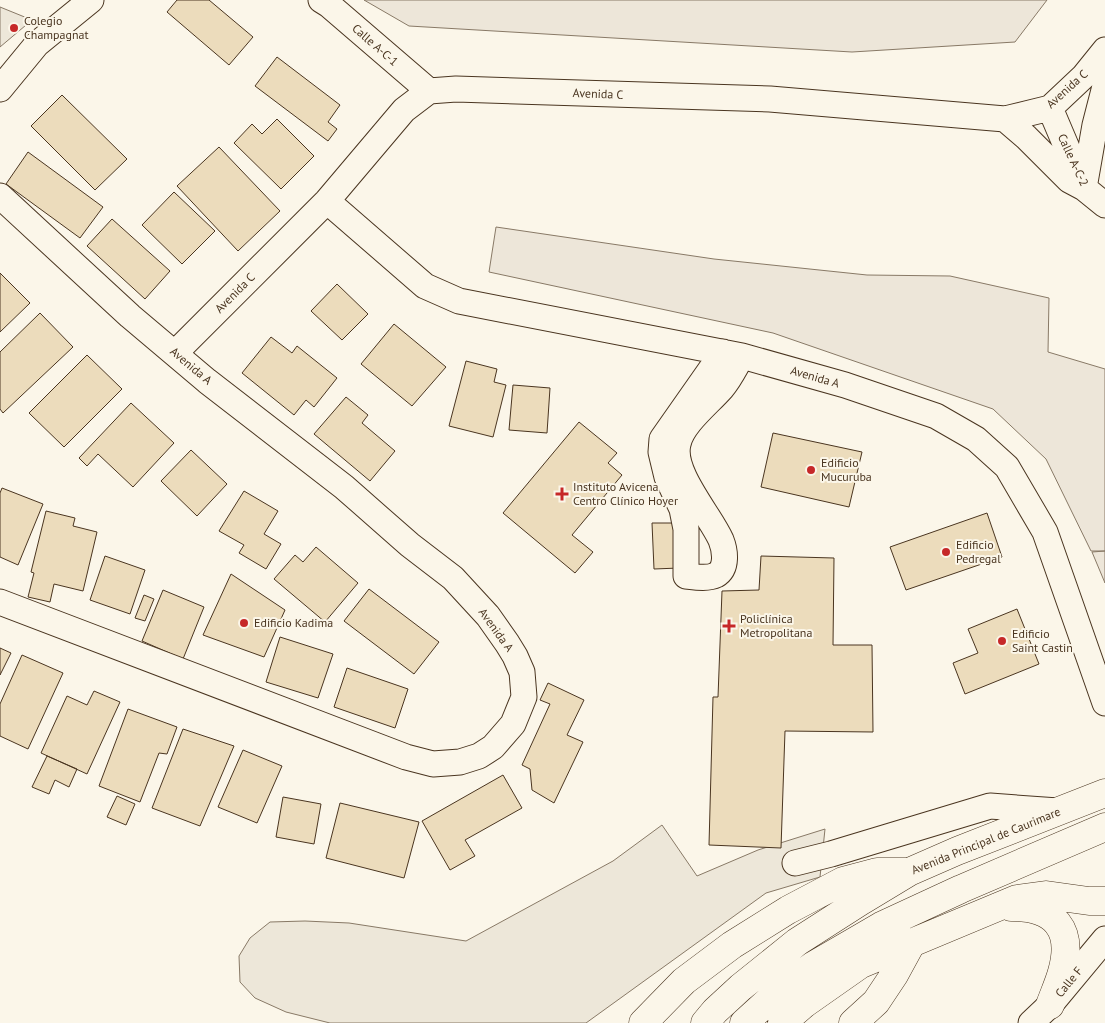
<svg xmlns="http://www.w3.org/2000/svg" width="1105" height="1023" font-family="'PT Sans',sans-serif">
	<rect width="100%" height="100%" fill="#fbf6e9"/>
	<path fill="#ede6d9" stroke="#887966" d="M 364,0 L 1047,0 L 1015,42 L 852,52 L 409,26 Z
		M 496,227 L 714,259 L 867,275 L 950,276 L 1049,298 L 1048,352 L 1105,369 L 1105,551 L 1091,551 L 1046,459 L 993,409 L 773,333 L 489,272 Z
		M 1105,551 L 1105,583 L 1092,552 Z"/>
	<path fill="#ede7d9" stroke="#887966" d="M 0,7 L 32,20 L 0,47 Z
		M 662,825 L 697,876 L 758,850 L 825,829 L 820,877 L 766,893 L 586,1023 L 330,1023 L 286,1012 L 255,998 L 240,982 L 239,956 L 250,938 L 270,922 L 305,921 L 349,923 L 466,941 L 613,861 Z"/>
	<path fill="#ecdcbc" stroke="#4a3520" d="M 177,0 L 209,0 L 253,37 L 229,65 L 167,12 Z
		M 277,57 L 340,105 L 328,122 L 337,129 L 328,141 L 255,86 Z
		M 62,95 L 127,159 L 95,190 L 31,126 Z
		M 277,119 L 314,156 L 281,189 L 234,143 L 252,124 L 262,134 Z
		M 219,147 L 280,211 L 238,251 L 177,186 Z
		M 28,152 L 103,207 L 80,238 L 6,184 Z
		M 174,192 L 215,231 L 182,264 L 142,225 Z
		M 112,219 L 170,271 L 145,299 L 87,246 Z
		M 0,273 L 30,303 L 0,332 Z
		M 337,284 L 368,314 L 342,340 L 311,311 Z
		M 40,313 L 73,347 L 3,413 L 0,409 L 0,352 Z
		M 394,324 L 446,367 L 412,406 L 361,364 Z
		M 271,337 L 292,353 L 297,346 L 337,378 L 314,407 L 306,400 L 294,415 L 242,373 Z
		M 87,355 L 122,389 L 64,447 L 29,413 Z
		M 466,361 L 497,369 L 494,382 L 506,385 L 493,437 L 449,426 Z
		M 513,385 L 550,388 L 547,433 L 509,430 Z
		M 346,397 L 368,415 L 362,423 L 395,451 L 370,481 L 314,434 Z
		M 131,403 L 174,443 L 133,487 L 98,454 L 87,466 L 79,458 Z
		M 579,422 L 617,453 L 608,463 L 622,475 L 572,535 L 593,552 L 575,573 L 503,513 Z
		M 773,433 L 862,452 L 849,507 L 761,487 Z
		M 191,450 L 227,484 L 197,516 L 161,481 Z
		M 2,488 L 43,504 L 18,565 L 0,557 L 0,493 Z
		M 244,491 L 278,511 L 264,534 L 281,544 L 266,569 L 239,553 L 244,545 L 219,531 Z
		M 46,511 L 75,518 L 73,526 L 97,532 L 83,591 L 54,584 L 50,602 L 28,597 L 34,573 L 31,572 Z
		M 987,513 L 1002,557 L 906,590 L 890,547 Z
		M 652,523 L 677,523 L 679,568 L 654,569 Z
		M 316,547 L 358,583 L 325,622 L 274,579 L 295,555 L 303,562 Z
		M 105,556 L 145,570 L 130,614 L 90,600 Z
		M 761,556 L 834,558 L 833,645 L 872,645 L 873,732 L 785,731 L 781,848 L 709,845 L 713,697 L 718,697 L 722,591 L 759,590 Z
		M 231,574 L 285,610 L 264,657 L 203,635 Z
		M 369,589 L 439,642 L 414,674 L 344,621 Z
		M 163,590 L 204,607 L 183,659 L 142,641 Z
		M 144,595 L 154,599 L 145,621 L 135,618 Z
		M 1017,609 L 1039,664 L 965,694 L 953,663 L 978,653 L 968,629 Z
		M 280,637 L 333,654 L 318,698 L 266,682 Z
		M 0,648 L 11,653 L 0,675 Z
		M 22,655 L 63,673 L 28,749 L 0,736 L 0,704 Z
		M 347,668 L 408,689 L 395,728 L 334,707 Z
		M 548,683 L 584,700 L 567,735 L 583,742 L 554,803 L 532,790 L 530,769 L 522,765 L 550,704 L 540,700 Z
		M 94,691 L 120,702 L 87,774 L 41,753 L 67,696 L 87,705 Z
		M 128,709 L 177,727 L 167,754 L 159,753 L 140,802 L 99,786 Z
		M 183,729 L 234,746 L 200,826 L 152,808 Z
		M 243,750 L 282,766 L 257,823 L 218,807 Z
		M 47,756 L 77,769 L 69,787 L 55,780 L 49,794 L 32,787 Z
		M 503,775 L 522,808 L 465,840 L 475,856 L 450,870 L 422,821 Z
		M 117,796 L 135,804 L 126,825 L 107,817 Z
		M 283,797 L 321,804 L 314,844 L 276,837 Z
		M 340,803 L 419,822 L 404,878 L 326,858 Z"/>
	<g fill="none" stroke-linecap="round" stroke-linejoin="round">
		<defs>
			<path id="minor" d="M 321,0 L 329,5 L 429,91
				M 0,89 L 37,44 L 91,0
				M 1050,108 L 1084,188 L 1105,205
				M 1005,119 L 1026,137 L 1069,180 L 1084,188 L 1095,125 L 1105,86 L 1105,80
				M 0,196 L 130,316 L 207,381 L 344,487 L 410,545 L 453,578 L 488,616 L 507,643 L 515,656 L 522,672 L 524,697 L 513,724 L 493,747 L 479,756 L 460,762 L 433,764 L 406,757 L 0,602
				M 327,201 L 425,286 L 459,301 L 742,356 L 845,385 L 936,416 L 976,439 L 1007,467 L 1045,532 L 1105,703
				M 723,352 L 662,439 L 661,452 L 667,477 L 682,509 L 686,529 L 686,576 C 695,577 708,579 716,575 C 728,568 725,550 721,540 C 710,515 671,472 678,444 C 682,424 708,404 722,388 C 730,379 736,366 742,356
				M 175,353 L 327,201 L 404,110 L 429,91 L 456,89 L 770,99 L 1005,119 L 1050,108 L 1084,76 L 1105,50
				M 795,863 L 831,854 L 990,806 L 1058,811
				M 1031,1023 L 1050,1005 L 1105,939"/>
			<path id="major" d="M 1011,907 C 1055,907 1074,929 1062,972 C 1059,983 1054,994 1050,1005
				M 643,1023 L 684,981 L 732,945 L 788,910 L 843,881 L 877,872 L 905,872
				M 705,1023 L 715,1011 L 741,987 L 797,942 L 861,901 L 909,872 L 957,851 L 1105,793
				M 744,1023 L 788,983 L 814,965 L 881,926 L 961,889 L 1105,827
				M 782,1023 L 804,1004 L 861,964 L 1017,899 L 1046,895 L 1089,901 L 1105,901
				M 853,1023 L 876,1002 L 894,975 L 912,942"/>
		</defs>
		<use href="#minor" stroke="#4a3520" stroke-width="27"/>
		<use href="#major" stroke="#4a3520" stroke-width="29"/>
		<use href="#minor" stroke="#fbf6e9" stroke-width="25"/>
		<use href="#major" stroke="#fbf6e9" stroke-width="28"/>
	</g>
	<g fill="#c62828" stroke="#fbf6e9" stroke-width="2">
		<circle cx="14" cy="28" r="5"/>
		<circle cx="811" cy="470" r="5"/>
		<path d="M559.5 486.5h5v5h5v5h-5v5h-5v-5h-5v-5h5z"/>
		<circle cx="946" cy="552" r="5"/>
		<circle cx="244" cy="623" r="5"/>
		<path d="M726.5 618.5h5v5h5v5h-5v5h-5v-5h-5v-5h5z"/>
		<circle cx="1002" cy="641" r="5"/>
	</g>
	<g text-anchor="middle" stroke-width="4" stroke-linejoin="round" paint-order="stroke">
		<g font-size="12" fill="#4a3520" stroke="#fbf6e9" text-anchor="start">
			<text x="24" y="25">Colegio<tspan x="24" dy="14">Champagnat</tspan></text>
			<text x="821" y="467">Edificio<tspan x="821" dy="14">Mucuruba</tspan></text>
			<text x="573" y="491">Instituto Avicena<tspan x="573" dy="14">Centro Clínico Hoyer</tspan></text>
			<text x="956" y="549">Edificio<tspan x="956" dy="14">Pedregal</tspan></text>
			<text x="740" y="623">Policlínica<tspan x="740" dy="14">Metropolitana</tspan></text>
			<text x="254" y="627">Edificio Kadima</text>
			<text x="1012" y="638">Edificio<tspan x="1012" dy="14">Saint Castin</tspan></text>
		</g>
		<g font-size="12" fill="#4a3520" stroke="#fbf6e9">
			<text transform="translate(375 45) rotate(41)" y="4">Calle A-C-1</text>
			<text transform="translate(1067 89) rotate(-42)" y="4">Avenida C</text>
			<text transform="translate(598 94) rotate(2)" y="4">Avenida C</text>
			<text transform="translate(1073 160) rotate(65)" y="4">Calle A-C-2</text>
			<text transform="translate(235 293) rotate(-45)" y="4">Avenida C</text>
			<text transform="translate(191 366) rotate(40)" y="4">Avenida A</text>
			<text transform="translate(815 377) rotate(16)" y="4">Avenida A</text>
			<text transform="translate(496 630) rotate(54)" y="4">Avenida A</text>
			<text transform="translate(986 841) rotate(-22)" y="4">Avenida Principal de Caurimare</text>
			<text transform="translate(1069 982) rotate(-51)" y="4">Calle F</text>
		</g>
	</g>
</svg>
